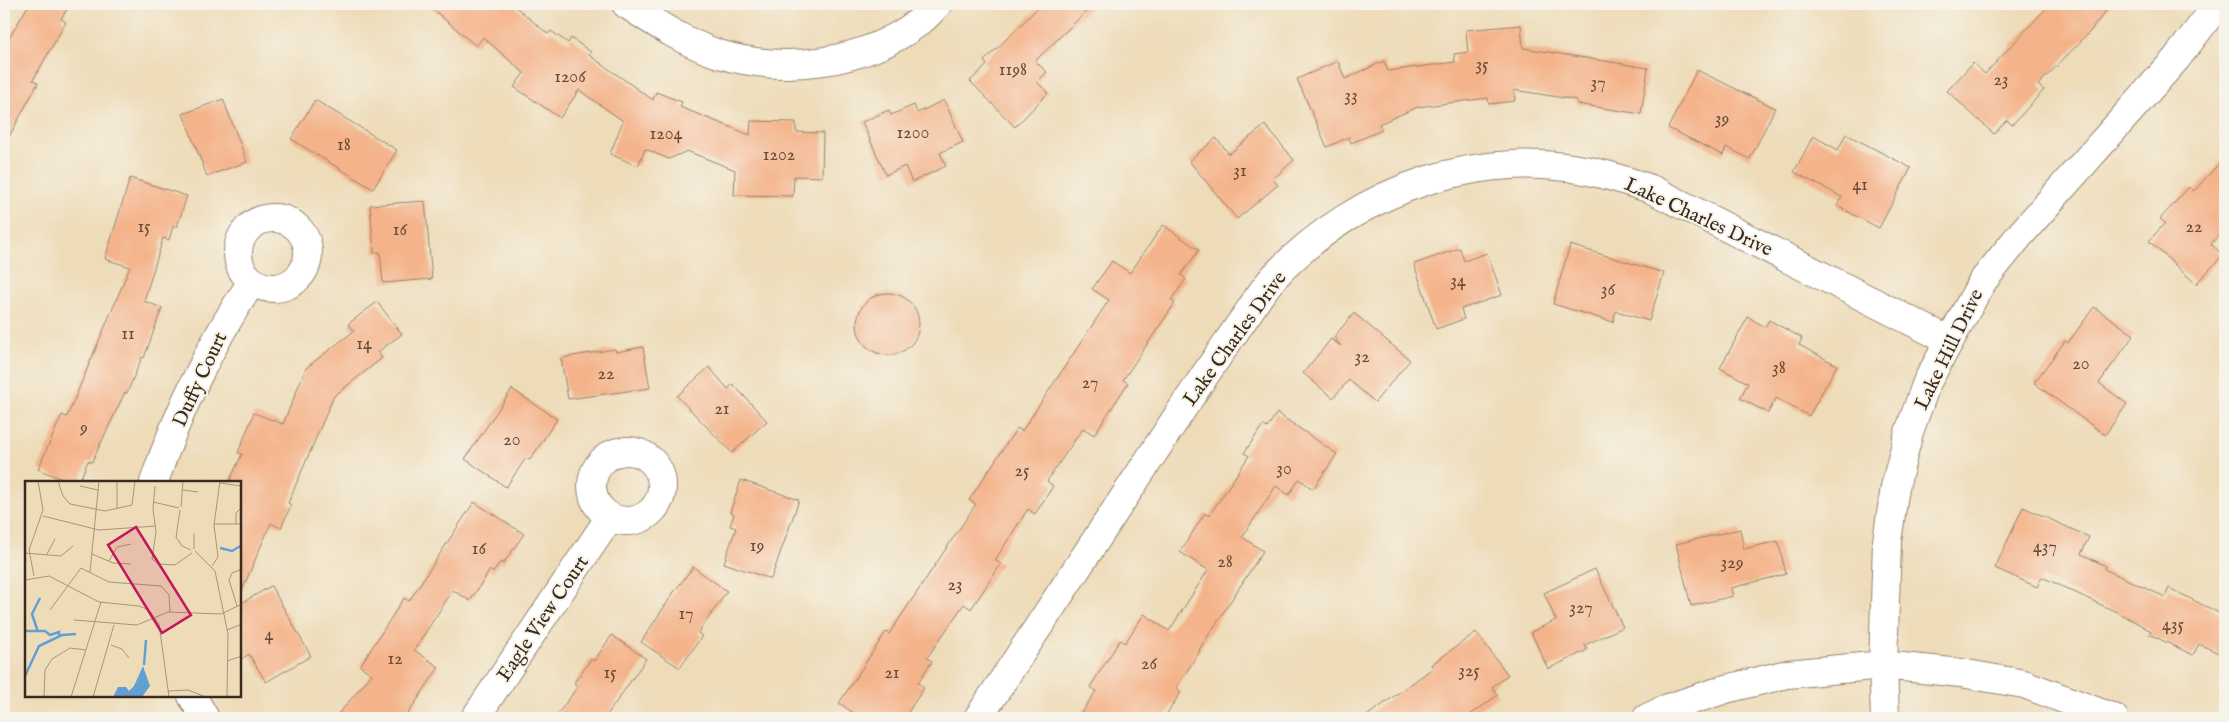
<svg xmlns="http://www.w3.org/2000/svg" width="2229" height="722" font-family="'IM FELL English',serif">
	<rect width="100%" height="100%" fill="#f7f3e8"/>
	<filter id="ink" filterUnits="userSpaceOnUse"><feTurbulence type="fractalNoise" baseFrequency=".02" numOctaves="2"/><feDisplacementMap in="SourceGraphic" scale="10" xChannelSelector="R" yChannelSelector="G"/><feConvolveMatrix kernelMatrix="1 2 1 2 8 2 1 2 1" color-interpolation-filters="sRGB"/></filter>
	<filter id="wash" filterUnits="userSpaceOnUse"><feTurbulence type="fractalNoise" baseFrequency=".0096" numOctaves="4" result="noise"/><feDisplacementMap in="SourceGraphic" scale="20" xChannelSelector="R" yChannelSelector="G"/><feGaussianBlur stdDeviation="1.12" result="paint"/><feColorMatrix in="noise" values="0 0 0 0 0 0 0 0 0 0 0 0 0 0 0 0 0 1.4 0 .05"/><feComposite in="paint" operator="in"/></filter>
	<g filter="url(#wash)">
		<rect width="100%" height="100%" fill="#eedcb9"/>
		<g id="blocks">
			<path fill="#f4b38a" d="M 29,4 L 70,4 L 61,19 L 66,22 L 33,80 L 38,83 L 4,146 L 4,47 Z
				M 427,4 L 512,4 L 548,34 L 551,31 L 568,43 L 571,38 L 591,52 L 589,55 L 653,100 L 656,92 L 682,102 L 680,107 L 750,135 L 751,121 L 796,122 L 796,132 L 823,133 L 822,177 L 794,176 L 793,196 L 734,195 L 735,170 L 687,151 L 669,159 L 645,149 L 638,166 L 610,154 L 623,121 L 579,90 L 560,118 L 514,87 L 524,73 L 483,37 L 476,46 Z
				M 1042,4 L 1094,4 L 1035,61 L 1047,72 L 1037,82 L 1048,93 L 1015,127 L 970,81 L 987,65 L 984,61 Z
				M 2050,4 L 2111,4 L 2089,33 L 2038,85 L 2044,90 L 2012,125 L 2007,120 L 1994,134 L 1947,91 L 1973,63 L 1985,74 Z
				M 1521,25 L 1523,48 L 1648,68 L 1641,114 L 1577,104 L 1577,100 L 1514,90 L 1515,101 L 1489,104 L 1488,98 L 1418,107 L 1379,124 L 1382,130 L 1351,143 L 1349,137 L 1327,147 L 1297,79 L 1338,61 L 1345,79 L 1384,61 L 1388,71 L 1455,62 L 1454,54 L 1468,52 L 1466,30 Z
				M 1697,70 L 1775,108 L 1750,159 L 1726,147 L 1723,155 L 1668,128 Z
				M 223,99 L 247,162 L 207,176 L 183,114 Z
				M 315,100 L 397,150 L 373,189 L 291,139 Z
				M 944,100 L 963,142 L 940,153 L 946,166 L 912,182 L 905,166 L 886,175 L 862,122 L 889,110 L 891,115 L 914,105 L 917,113 Z
				M 1265,125 L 1294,160 L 1273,179 L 1278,185 L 1237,219 L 1189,161 L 1216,138 L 1229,154 Z
				M 1846,134 L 1911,168 L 1879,228 L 1837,206 L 1842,197 L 1794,172 L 1813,136 L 1838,150 Z
				M 2225,157 L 2225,228 L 2211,244 L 2223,255 L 2196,284 L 2149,241 L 2165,223 L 2160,219 L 2189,187 L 2194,191 Z
				M 130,178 L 187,196 L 177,227 L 173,226 L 169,240 L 163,238 L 144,301 L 162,308 L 144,358 L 142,357 L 127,393 L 125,392 L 92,462 L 88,461 L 79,482 L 68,482 L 38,469 L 62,415 L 67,417 L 130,267 L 105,259 Z
				M 425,201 L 432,279 L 383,283 L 380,252 L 374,253 L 370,205 Z
				M 1163,225 L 1199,250 L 1181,275 L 1186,279 L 1171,300 L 1175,303 L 1123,380 L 1128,383 L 1094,435 L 1083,428 L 1047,481 L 1053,486 L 1035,514 L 1028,509 L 995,560 L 1001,564 L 971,609 L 964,604 L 927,658 L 932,661 L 918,683 L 924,688 L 904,718 L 861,718 L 839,703 L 886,632 L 889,634 L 976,504 L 969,500 L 1017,428 L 1022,431 L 1109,300 L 1092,289 L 1112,261 L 1130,273 Z
				M 1570,245 L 1664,273 L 1649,321 L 1616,311 L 1613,322 L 1553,304 Z
				M 1460,248 L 1464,261 L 1487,253 L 1502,295 L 1461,309 L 1464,319 L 1436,329 L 1414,264 Z
				M857 324a31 31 0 1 1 62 0a31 31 0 1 1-62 0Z
				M 377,302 L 402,334 L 378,352 L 382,358 L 334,396 L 288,503 L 291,505 L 281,528 L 271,523 L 240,595 L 240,482 L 229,482 L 242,454 L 238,453 L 254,413 L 283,424 L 306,368 L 354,331 L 348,324 Z
				M 2094,307 L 2134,335 L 2099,383 L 2127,404 L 2105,435 L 2034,383 L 2065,341 L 2068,343 Z
				M 1354,313 L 1410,360 L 1375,402 L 1349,380 L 1333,398 L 1303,373 L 1331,339 L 1341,346 L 1334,337 Z
				M 1748,317 L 1765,327 L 1769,320 L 1802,338 L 1799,345 L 1837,365 L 1809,416 L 1776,398 L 1768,413 L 1740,398 L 1748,383 L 1720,368 Z
				M 643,347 L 650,388 L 568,399 L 561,358 L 615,349 L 616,352 Z
				M 709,367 L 728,389 L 733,384 L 767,421 L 732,453 L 677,396 Z
				M 512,389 L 557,419 L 530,460 L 526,458 L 506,487 L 465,459 Z
				M 1277,413 L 1337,454 L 1313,489 L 1299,479 L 1289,495 L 1276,486 L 1242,537 L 1263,551 L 1199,650 L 1200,651 L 1176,688 L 1181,692 L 1164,718 L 1078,718 L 1096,691 L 1090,687 L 1120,640 L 1125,643 L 1144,614 L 1169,631 L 1208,570 L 1180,552 L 1205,513 L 1209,516 L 1249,456 L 1244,453 L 1263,425 L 1267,428 Z
				M 741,480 L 799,500 L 771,579 L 724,563 L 736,528 L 730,526 L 734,514 L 730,512 Z
				M 474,502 L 524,534 L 503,564 L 500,562 L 493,573 L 490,570 L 470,601 L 453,590 L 414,650 L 439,667 L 405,718 L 335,718 L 372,674 L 360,666 L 404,598 L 409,601 Z
				M 2023,507 L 2089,537 L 2081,554 L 2106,566 L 2104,569 L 2165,597 L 2169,588 L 2225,616 L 2225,656 L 2199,644 L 2193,655 L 2149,634 L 2151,631 L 2125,616 L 2042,577 L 2037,587 L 1995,568 Z
				M 1740,529 L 1744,549 L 1778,541 L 1786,574 L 1731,588 L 1733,596 L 1691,606 L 1676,544 Z
				M 693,567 L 727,591 L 698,633 L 702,636 L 680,668 L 641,642 L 674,592 Z
				M 1595,569 L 1623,627 L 1585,645 L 1587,650 L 1548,669 L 1531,632 L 1556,620 L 1544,593 Z
				M 271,586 L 311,656 L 266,682 L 249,654 L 240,660 L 240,604 Z
				M 1476,632 L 1508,675 L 1492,687 L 1498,695 L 1466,718 L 1364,718 L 1433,668 L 1431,665 Z
				M 612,635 L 646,659 L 605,718 L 555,718 L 578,686 L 574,683 L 591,659 L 594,661 Z"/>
		</g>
	</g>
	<g filter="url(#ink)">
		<use href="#blocks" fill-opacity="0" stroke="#94836c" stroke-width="1"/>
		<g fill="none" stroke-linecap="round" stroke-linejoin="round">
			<defs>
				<path id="street" d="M 626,4 C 655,23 685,43 719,54 C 784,74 864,64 919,22 C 926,17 932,10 938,4
					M238 253a35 35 0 1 1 70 0a35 35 0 1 1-70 0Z
					M592 486a35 35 0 1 1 70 0a35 35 0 1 1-70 0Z
					M 154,482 C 177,414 212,340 252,282
					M 192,696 L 205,718
					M 475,718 L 610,517
					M 978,718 C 1037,629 1096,539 1156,449 C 1184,406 1213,362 1243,320 C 1253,306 1262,290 1274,277 C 1356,189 1487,142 1606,175 C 1621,179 1636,184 1651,189 L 1948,340
					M 1647,718 L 1668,708 L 1726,689 L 1787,674 L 1883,665 L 1961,673 L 2024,684 L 2114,718
					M 1885,718 L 1883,665 L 1887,541 L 1895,487 L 1909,432 L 1927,382 L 1982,282 L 2020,235 L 2176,59 L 2218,4"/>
			</defs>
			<use href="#street" stroke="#94836c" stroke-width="30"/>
			<use href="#street" stroke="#fff" stroke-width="28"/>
		</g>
	</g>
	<g text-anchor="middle" stroke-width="4" stroke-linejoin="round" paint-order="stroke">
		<g font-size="18" fill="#694c39">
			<text x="1482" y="70">35</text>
			<text x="1013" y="75">1198</text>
			<text x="570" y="82">1206</text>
			<text x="2001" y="85">23</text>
			<text x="1598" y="88">37</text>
			<text x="1351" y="101">33</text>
			<text x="1722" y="124">39</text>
			<text x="913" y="138">1200</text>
			<text x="666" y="139">1204</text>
			<text x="344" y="150">18</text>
			<text x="779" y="160">1202</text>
			<text x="1240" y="176">31</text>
			<text x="1860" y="190">41</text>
			<text x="144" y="232">15</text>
			<text x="2194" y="232">22</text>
			<text x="400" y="235">16</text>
			<text x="1458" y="286">34</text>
			<text x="1608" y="295">36</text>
			<text x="128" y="339">11</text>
			<text x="364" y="349">14</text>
			<text x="1362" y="362">32</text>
			<text x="2081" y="369">20</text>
			<text x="1779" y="373">38</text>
			<text x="606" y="379">22</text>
			<text x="1090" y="388">27</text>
			<text x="722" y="414">21</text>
			<text x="84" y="433">9</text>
			<text x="512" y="445">20</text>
			<text x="1284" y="474">30</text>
			<text x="1022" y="476">25</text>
			<text x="757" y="551">19</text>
			<text x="2045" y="552">437</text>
			<text x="479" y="554">16</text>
			<text x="1225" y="567">28</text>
			<text x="1732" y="568">329</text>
			<text x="955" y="590">23</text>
			<text x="1581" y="613">327</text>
			<text x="686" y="619">17</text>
			<text x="2173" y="630">435</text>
			<text x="269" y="640">4</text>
			<text x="395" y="664">12</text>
			<text x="1149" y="669">26</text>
			<text x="1469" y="676">325</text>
			<text x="610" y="678">15</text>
			<text x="892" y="678">21</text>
		</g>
		<g font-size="20" fill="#3b2a1e" stroke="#f7f3e8">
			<text transform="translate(1699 216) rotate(25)" y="7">Lake Charles Drive</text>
			<text transform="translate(1234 338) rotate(-54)" y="7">Lake Charles Drive</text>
			<text transform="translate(1948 349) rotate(-64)" y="7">Lake Hill Drive</text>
			<text transform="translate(199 379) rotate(-65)" y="7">Duffy Court</text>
			<text transform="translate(542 618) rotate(-56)" y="7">Eagle View Court</text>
		</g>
	</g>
	<g transform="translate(25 481)">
		<rect width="216" height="216" fill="#eedcb9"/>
		<path d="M 118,185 L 125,205 L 117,216 L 88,216 L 93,206 L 101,206 L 104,210 L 109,205 Z" fill="#62a0d4"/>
		<path fill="none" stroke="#62a0d4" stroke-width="2.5" d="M 195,67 L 207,70 L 217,64M 0,150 L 20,150 L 25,154 L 34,151 L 34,155M 13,151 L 7,133 L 15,117M 119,184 L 121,159M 0,195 L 14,165 L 37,154 L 51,153"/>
		<path fill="none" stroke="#a6957b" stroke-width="1" d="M 33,0 L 38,15 L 45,23 L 80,30 L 107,24 L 110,0M 195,2 L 217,5M 55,5 L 73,9M 130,5 L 128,28 L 131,51 L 127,78 L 133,83 L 150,84 L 167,72M 158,9 L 173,11M 128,21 L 154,27M 156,26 L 158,0M 92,28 L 92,0M 155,29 L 151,56 L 157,65 L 166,69M 18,35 L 74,49 L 131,45M 189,43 L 217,43M 211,43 L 211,32 L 215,28M 169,68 L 169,52M 170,70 L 190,90 L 203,153 L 202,216M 0,72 L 36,75 L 48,65M 22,73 L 30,58M 67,73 L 88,82 L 106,83M 84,80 L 92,66 L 106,63M 187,85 L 193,76 L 189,44 L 195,0M 65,91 L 74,0M 9,95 L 4,69 L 18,29 L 13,0M 0,99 L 24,95 L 74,121 L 114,125 L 124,129 L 134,143 L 144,216M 212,125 L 204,99 L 207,92 L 217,88M 25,129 L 56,87 L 84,101 L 136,105 L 144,114 L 145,131M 49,139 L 112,144 L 143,131 L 196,133 L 217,123M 202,149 L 217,143M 86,164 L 97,168 L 104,177M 202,180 L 217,175M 143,210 L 163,209 L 181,216M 19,216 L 20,189 L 27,178 L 45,167 L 61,169M 46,216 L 76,121M 68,216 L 89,144"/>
		<path fill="#c2185b" fill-opacity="0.15" stroke="#c2185b" stroke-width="2.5" d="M 111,46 L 166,134 L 137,152 L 83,64 Z"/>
		<rect width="216" height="216" fill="none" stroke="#3b2a1e" stroke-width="2.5"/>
	</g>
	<rect width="2229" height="722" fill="none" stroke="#f7f3e8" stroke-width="20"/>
</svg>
